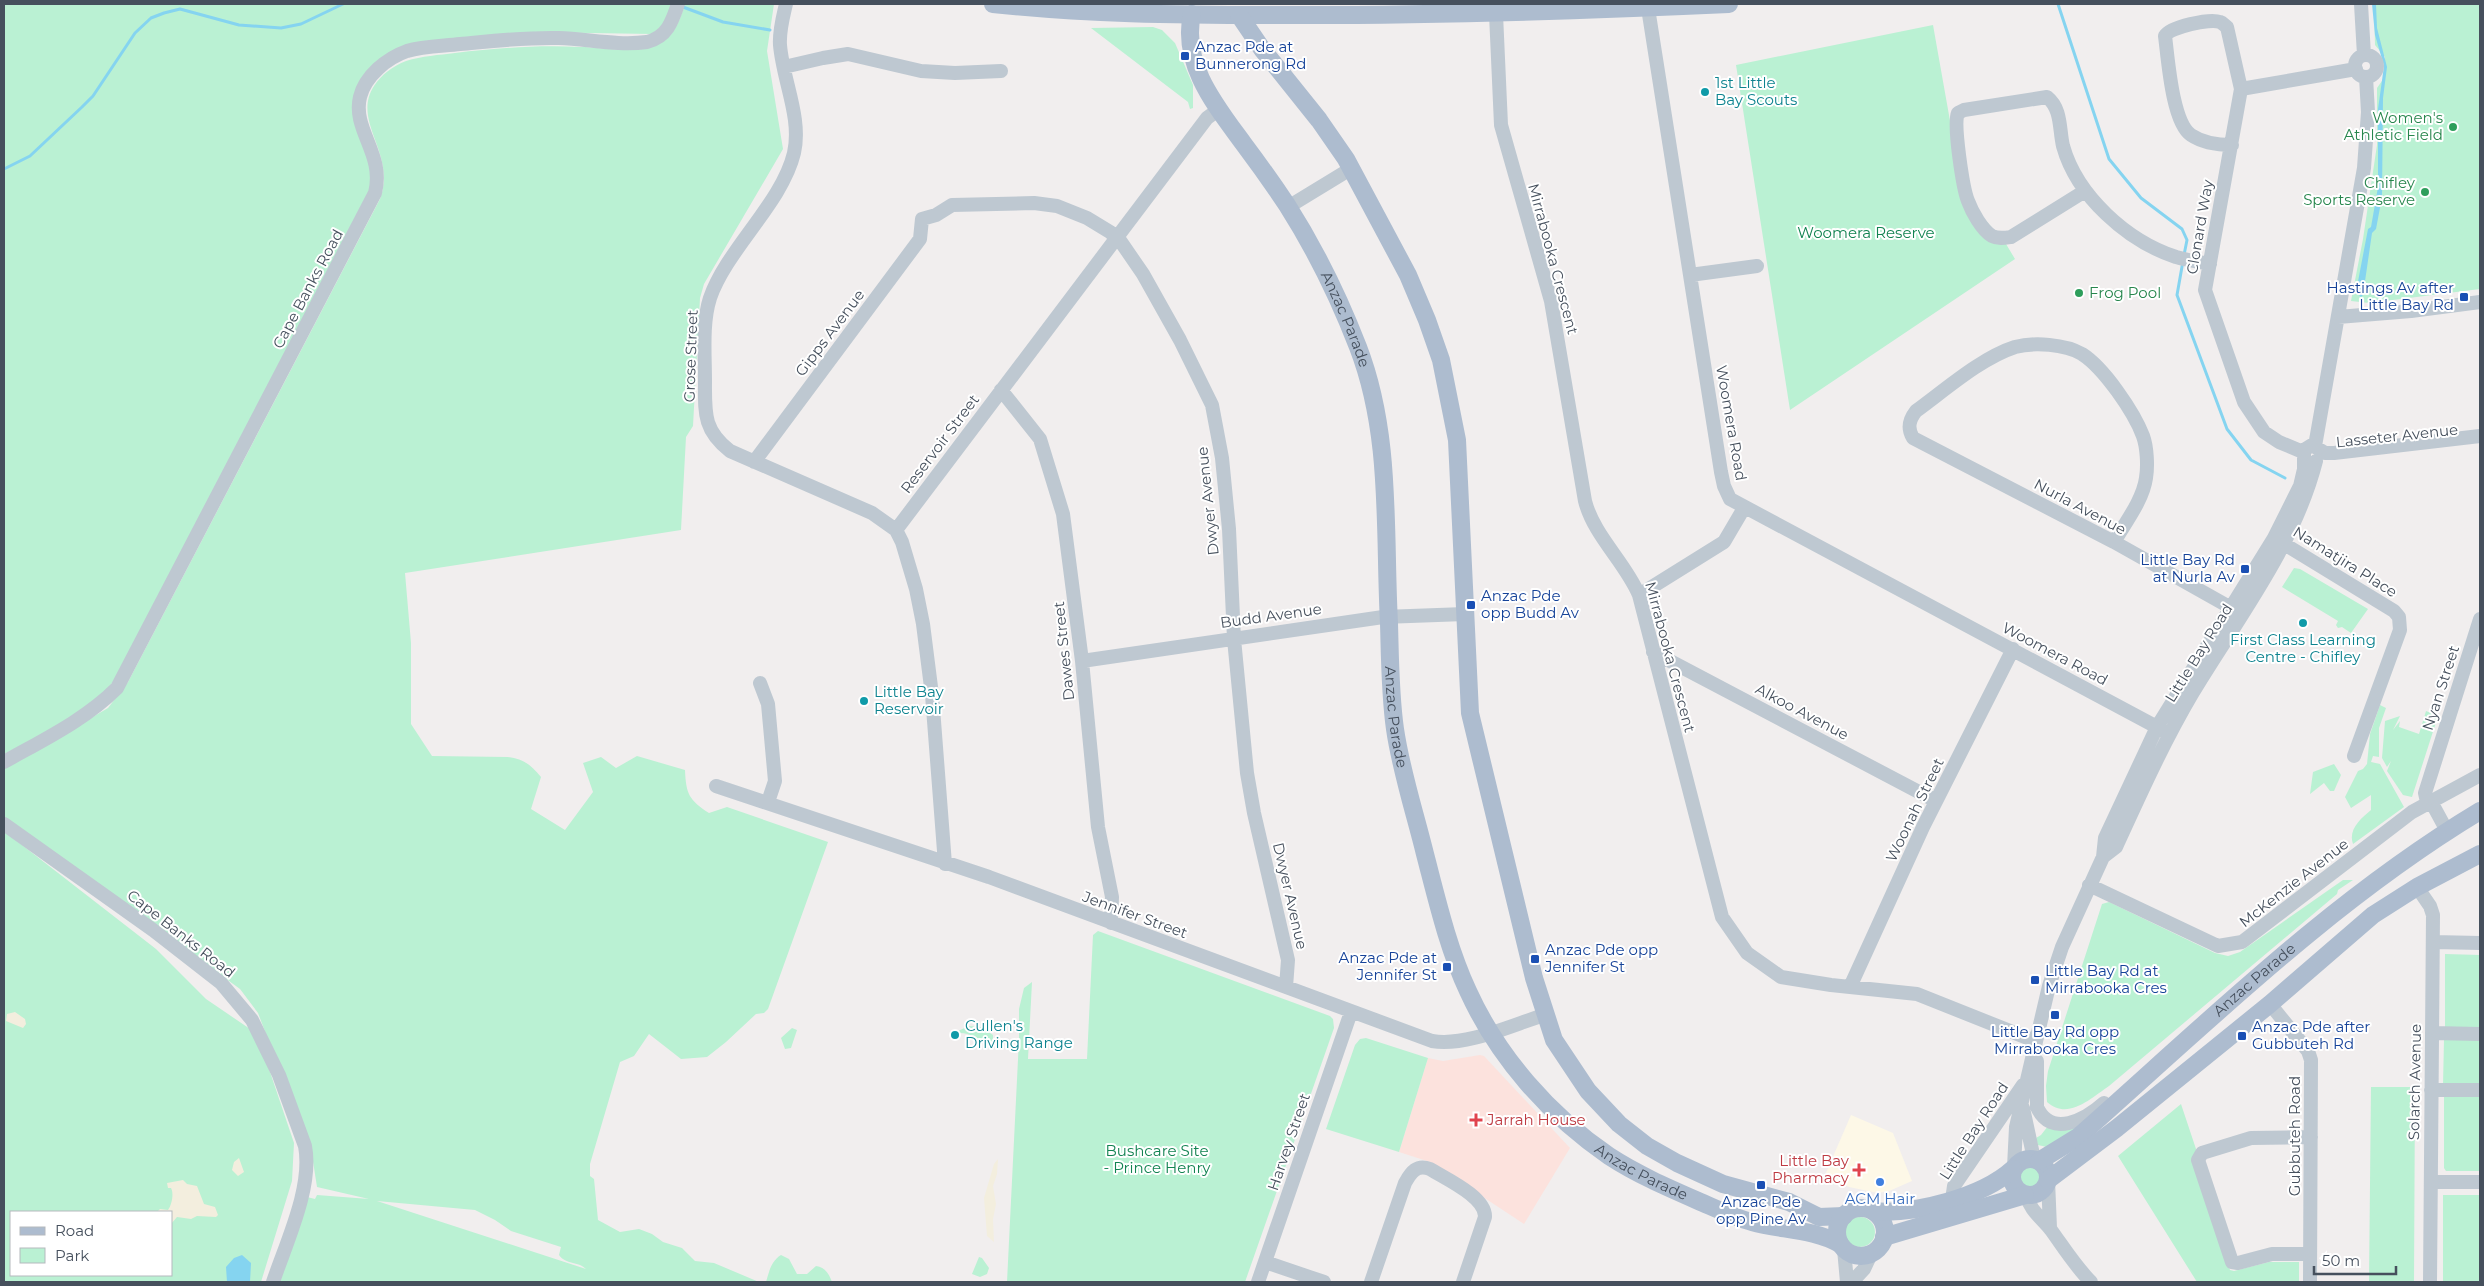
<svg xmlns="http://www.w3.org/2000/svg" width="2484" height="1286" font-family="Montserrat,sans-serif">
	<rect width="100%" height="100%" fill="#f1eeee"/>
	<path fill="#fdf8e7" d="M 1851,1115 L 1893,1133 L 1912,1181 L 1889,1191 L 1878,1193 L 1849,1187 L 1825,1175 Z"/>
	<path fill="#fce2dd" d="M 1480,1055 L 1484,1056 L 1570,1148 L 1524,1224 L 1430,1162 L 1399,1152 L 1428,1058 L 1443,1061 Z"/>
	<path fill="#baf1d3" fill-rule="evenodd" d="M 4,4 L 673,4 L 667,22 L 652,34 L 528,32 L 410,46 L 360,86 L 371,161 L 372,185 L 115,679 C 94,710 38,737 4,754 Z
		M 685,4 L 774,4 L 767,51 L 783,149 L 704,284 L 700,298 L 693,426 L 686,437 L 681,530 L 405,573 L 411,643 L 411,724 L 432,756 L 508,757 C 524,759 531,765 541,777 L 531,809 L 565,830 L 593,792 L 583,763 L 601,757 L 616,768 L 637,756 L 685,770 C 686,794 689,800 709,813 L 727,807 L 828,842 L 768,1009 L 764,1013 L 756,1014 L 726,1042 L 707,1057 L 681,1059 L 649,1034 L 634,1056 L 620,1062 L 590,1164 L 590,1176 L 594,1179 L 598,1220 L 620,1232 L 639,1229 L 652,1234 L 663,1242 L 682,1248 L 695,1261 L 714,1263 L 759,1282 L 277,1282 L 307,1197 L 315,1199 L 317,1195 L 369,1199 L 317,1187 L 312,1155 L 258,1013 L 240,989 L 4,817 L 4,769 L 108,708 L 128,682 L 380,199 C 397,153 351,122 374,86 C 381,75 393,66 406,61 C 422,56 439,55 455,53 C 497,48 537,45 580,47 C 604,47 641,56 662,42 C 676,33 680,19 685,4 ZM 377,1201 L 475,1210 L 495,1220 L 511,1231 L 561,1247 L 559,1255 C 566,1265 578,1261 586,1269 Z
		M 2374,4 L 2480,4 L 2480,289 L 2369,303 L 2351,301 L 2363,239 L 2377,145 L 2377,88 L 2384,78 L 2385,57 L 2375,45 Z
		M 1933,25 L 1963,194 L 2006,244 L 2015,259 L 1790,410 L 1736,65 Z
		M 1153,27 L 1162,30 L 1175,43 L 1193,85 L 1193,108 L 1190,109 L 1188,102 L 1091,28 Z
		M 2294,568 L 2300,569 L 2368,609 L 2351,633 L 2342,627 L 2338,628 L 2336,625 L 2338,621 L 2282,587 Z
		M 2380,705 L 2386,708 L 2379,728 L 2379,757 L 2373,756 L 2371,762 L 2380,764 L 2404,807 L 2353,844 C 2348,830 2360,819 2371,810 L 2371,795 L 2351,808 L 2345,797 L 2358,771 L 2363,769 L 2367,764 L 2370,734 Z
		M 2426,711 L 2438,716 L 2412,797 L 2403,795 L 2387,771 L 2391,761 L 2387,767 L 2382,758 L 2385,721 L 2400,716 L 2393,730 L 2400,721 L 2399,727 L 2419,734 Z
		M 2334,764 L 2341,775 L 2334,791 L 2330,791 L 2324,783 L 2310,794 L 2313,772 Z
		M 4,831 L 156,949 L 206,999 L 253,1031 L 269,1069 L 294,1143 L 292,1181 L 261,1282 L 4,1282 ZM 11,1212 L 171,1212 L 171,1275 L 11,1275 Z
		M 2343,880 L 2353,880 L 2338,890 L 2337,894 L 2109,1086 C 2091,1098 2068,1121 2047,1102 L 2046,1086 L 2048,1071 L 2102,904 L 2109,902 L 2215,953 L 2228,956 L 2240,952 Z
		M 1098,931 L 1330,1016 L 1333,1019 L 1334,1028 L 1245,1282 L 1007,1282 L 1019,1039 L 1019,1009 L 1024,988 L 1032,982 L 1028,1059 L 1087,1059 L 1093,935 Z
		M 2445,954 L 2480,955 L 2480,1030 L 2445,1030 Z
		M 969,1026 L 981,1027 L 993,1035 L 993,1044 L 989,1047 L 985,1040 C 975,1039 971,1033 960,1033 L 958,1031 Z
		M 792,1028 L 797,1030 L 791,1048 L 785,1049 L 781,1038 Z
		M 1366,1038 L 1428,1058 L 1399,1152 L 1326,1129 L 1355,1045 L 1360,1039 Z
		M 2444,1039 L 2480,1039 L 2480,1087 L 2443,1086 Z
		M 2371,1087 L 2415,1087 L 2414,1282 L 2369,1282 Z
		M 2444,1095 L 2480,1095 L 2480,1171 L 2446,1171 L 2444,1168 Z
		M 2181,1104 L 2196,1149 L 2194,1166 L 2230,1270 L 2234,1271 L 2269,1262 L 2299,1262 L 2299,1282 L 2197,1282 L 2118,1156 Z
		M 2048,1126 L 2077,1128 L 2047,1147 L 2038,1145 L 2036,1138 L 2041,1135 Z
		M2016 1177a14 14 0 1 1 28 0a14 14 0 1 1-28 0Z
		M 2443,1195 L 2480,1195 L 2480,1282 L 2443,1282 Z
		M1845 1232a15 15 0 1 1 30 0a15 15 0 1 1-30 0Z
		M 781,1255 L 789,1259 L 797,1274 L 807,1274 L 816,1266 C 825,1267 829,1274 832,1282 L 766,1282 C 769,1272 771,1261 781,1255 Z
		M 979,1257 L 982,1258 L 989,1268 L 987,1274 L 980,1277 L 972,1274 Z"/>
	<path fill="#f3eede" d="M 15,1012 L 25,1019 L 26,1024 L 23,1028 L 6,1021 L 7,1014 Z
		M 239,1158 L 244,1172 L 238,1176 L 232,1170 L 234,1162 Z
		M 998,1159 L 997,1174 L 993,1186 L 996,1204 L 993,1219 L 994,1242 L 987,1236 L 984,1198 L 994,1164 Z
		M 183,1180 L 187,1184 L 197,1186 L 204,1204 L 215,1207 L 218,1215 L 216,1217 L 197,1216 L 191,1219 L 177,1217 L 171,1224 L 171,1212 L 157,1212 L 160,1209 L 168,1210 C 172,1205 174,1193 171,1188 L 168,1188 L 167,1183 Z"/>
	<path fill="#85d4f0" d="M 2372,4 L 2376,4 L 2377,28 L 2387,67 L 2383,98 L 2382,197 L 2376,229 L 2372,233 L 2363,295 L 2361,297 L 2356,292 L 2368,229 L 2371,227 L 2378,187 L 2378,109 L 2384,66 L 2375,35 Z
		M 242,1255 L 251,1263 L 250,1282 L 227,1282 L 226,1267 L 234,1258 Z"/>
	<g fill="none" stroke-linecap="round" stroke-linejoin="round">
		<path stroke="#85d4f0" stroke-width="3" d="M 2058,4 L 2109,159 L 2141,198 L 2182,229 L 2187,240 L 2184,255
			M 683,7 L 723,22 L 770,30
			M 4,169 L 30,156 L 82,107 L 93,96 L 135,33 L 151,18 L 164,13 L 180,9 L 239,25 L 281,28 L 301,24 L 343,4
			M 2183,261 L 2177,295 L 2227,429 L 2251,460 L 2285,478"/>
		<path stroke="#bec8d1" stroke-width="14" d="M 786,4 C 783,17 779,31 780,45 C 783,81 802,118 794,153 C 782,203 727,249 710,298 C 702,323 705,354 705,381 C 705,413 703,430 730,451 L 872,513 L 896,530 L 902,542 L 916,589 L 923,624 L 932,695 L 945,864
			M 2361,4 L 2364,55
			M 1648,8 L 1721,472 L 1724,486 L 1730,499 L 2170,734
			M 1496,14 L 1501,125 L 1551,301 L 1585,501 C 1594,536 1625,562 1639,595 L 1722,917 L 1747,953 L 1781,977 L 1831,985 L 1917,994 L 2035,1041
			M2355 66a11 11 0 1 1 22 0a11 11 0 1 1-22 0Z
			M 784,67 L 823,58 L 848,54 L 921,71 L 955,73 L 1001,71
			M 2241,89 L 2356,69
			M 2232,145 C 2218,145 2203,143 2191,135 C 2172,122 2168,58 2165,36 C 2170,27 2210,18 2220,22 C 2223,23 2224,25 2227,27 L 2241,89 L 2205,290 L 2244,402 L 2264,432 L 2279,442 L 2303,452
			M 2085,191 L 2011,237 C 2004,238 1998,239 1992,236 C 1982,230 1972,212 1968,201 C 1963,189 1953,124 1958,113 L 1964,110 L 2047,97 C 2062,109 2059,129 2063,146 C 2077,196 2127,241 2176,257 C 2187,260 2199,262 2210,264
			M 1288,207 L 1352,168
			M 1690,275 L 1757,266
			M 2338,317 L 2411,311 L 2480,302
			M 1001,390 L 1040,439 L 1063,514 L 1082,661 L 1098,827 L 1112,897 L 1111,923
			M 2315,446 L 2364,168 L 2368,112 L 2366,77
			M 754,462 L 920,239 L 922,219 L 936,215 L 952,205 L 1034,203 L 1057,206 L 1087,218 L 1110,232 L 1121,242 L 1143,274 L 1180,340 L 1212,405 L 1222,458 L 1229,529 L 1234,639 L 1247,773 L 1254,813 L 1288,960 L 1286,987
			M 896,530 L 1207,118 L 1218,110
			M 2276,539 L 2394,611 L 2399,617 L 2400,630 L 2354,756
			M 2114,542 C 2125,523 2143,500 2146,478 C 2148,466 2147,447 2143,436 C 2134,412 2104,368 2082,354 C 2065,344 2034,342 2015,347 C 1981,358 1945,390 1916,411 C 1909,420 1907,428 1913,438 L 2114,542 L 2242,614
			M 1639,595 L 1724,542 L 1744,508
			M 1653,652 L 1936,801
			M 1082,661 L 1383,617 L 1465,614
			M 760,683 L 768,704 L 775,781 L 768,802
			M 4,762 C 43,740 85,720 117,688 L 375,193 C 385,154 352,130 360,97 C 365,76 387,58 407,51 C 423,46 443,46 460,44 C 493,41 526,37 559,38 C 588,39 618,46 647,42 C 667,37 672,22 678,4
			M 716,786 L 989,877 L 1432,1041 C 1465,1047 1512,1025 1544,1015
			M 4,824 L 153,930 L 221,983 L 252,1020 L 279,1075 L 305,1146 C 313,1187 286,1243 273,1282
			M 2447,831 L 2434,807 L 2427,802 L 2425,793 L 2480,619
			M 2103,857 L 2116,847 C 2140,795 2163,743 2192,694 C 2237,619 2294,547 2316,461
			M 2089,885 L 2218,946 L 2242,942 L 2412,812 L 2480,775
			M 2417,887 L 2430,906 L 2433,915 L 2430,1282
			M 2433,942 L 2480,943
			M 1850,987 L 1923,827 L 2013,649
			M 2270,1004 L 2308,1051 L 2311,1060 L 2310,1282
			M 2432,1033 L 2480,1034
			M 2037,1061 L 2037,1107 C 2051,1139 2086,1119 2104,1103
			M 2431,1090 L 2480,1090
			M 2023,1108 L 2034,1159
			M 2014,1167 L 2016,1127 L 2049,986 L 2062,947 L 2103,857 L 2105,838 L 2157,727 L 2274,538 L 2300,486 L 2304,469 L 2304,450 L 2312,445 L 2325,453 L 2334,453 L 2480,436
			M 2048,1180 L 2050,1228
			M 2431,1182 L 2480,1182
			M 2026,1195 C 2031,1212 2041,1217 2051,1230 C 2064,1248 2075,1266 2091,1282
			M 1952,1200 L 1954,1186 L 2023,1085
			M 1844,1249 L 1847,1282
			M 2310,1254 L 2272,1254 L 2238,1263 L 2232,1262 L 2198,1160 L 2202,1153 L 2251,1138 L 2311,1137
			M 1265,1262 L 1324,1282
			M 1258,1282 L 1351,1012
			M 1371,1282 L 1405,1183 C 1411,1172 1417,1164 1430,1169 C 1446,1179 1486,1197 1485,1217 L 1463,1282
			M 1852,1282 L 1864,1269 L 1871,1254"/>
		<g stroke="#adbccf" stroke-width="18">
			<path d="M 993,4 C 1085,14 1177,15 1269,15 C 1422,16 1575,11 1729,4"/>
			<path id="s1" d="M 1192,14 C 1181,64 1216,106 1243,143 C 1258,163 1273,184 1287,205 C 1315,249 1339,298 1358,347 C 1392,435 1384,530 1389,623 C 1390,658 1390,694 1395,729 C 1401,771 1415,813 1425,854 C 1437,900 1448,948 1468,991 C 1498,1057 1549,1115 1609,1156 C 1638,1175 1671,1189 1703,1203 C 1719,1210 1736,1218 1752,1222 C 1781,1230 1814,1229 1840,1244"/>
			<path d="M 1239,15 L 1262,49 L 1319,120 L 1346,159 L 1408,275 L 1427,320 L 1441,360 L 1457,440 L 1470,713 L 1534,978 L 1554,1040 L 1588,1091 L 1619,1124 L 1647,1146 L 1677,1163 L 1723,1184 L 1789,1202 L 1819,1217 L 1844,1216"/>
			<circle cx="2030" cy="1177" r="18"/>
			<path id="s2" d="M 2039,1161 L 2078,1137 C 2207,1023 2332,900 2480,811"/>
			<path d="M 2048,1180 L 2117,1128 L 2270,1004 L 2373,915 L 2417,887 L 2480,854"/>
			<circle cx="1861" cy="1232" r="24"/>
			<path d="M 1873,1211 C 1914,1215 1982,1197 2013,1169"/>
			<path d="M 1884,1237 L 2025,1195"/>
		</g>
	</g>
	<g fill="#1a4fb4" stroke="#fff" stroke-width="2">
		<rect x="1180" y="51" width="10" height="10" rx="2.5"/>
		<rect x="2459" y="292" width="10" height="10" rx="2.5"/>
		<rect x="2240" y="564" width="10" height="10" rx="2.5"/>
		<rect x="1466" y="600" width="10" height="10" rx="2.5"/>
		<rect x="1530" y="954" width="10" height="10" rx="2.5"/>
		<rect x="1442" y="962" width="10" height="10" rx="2.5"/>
		<rect x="2030" y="975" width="10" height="10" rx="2.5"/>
		<rect x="2050" y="1010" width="10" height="10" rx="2.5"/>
		<rect x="2237" y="1031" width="10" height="10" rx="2.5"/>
		<rect x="1756" y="1180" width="10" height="10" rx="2.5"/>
	</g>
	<g fill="#0f9aa8" stroke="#fff" stroke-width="2">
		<circle cx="1705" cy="92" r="5"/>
		<circle cx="2303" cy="623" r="5"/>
		<circle cx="864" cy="701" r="5"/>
		<circle cx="955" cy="1035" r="5"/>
	</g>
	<g fill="#2e9e5b" stroke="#fff" stroke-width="2">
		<circle cx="2453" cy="127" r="5"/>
		<circle cx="2425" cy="192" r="5"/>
		<circle cx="2079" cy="293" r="5"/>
	</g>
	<g fill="#e0444e" stroke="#fff" stroke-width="2">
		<path d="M1473.5 1112.5h5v5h5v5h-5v5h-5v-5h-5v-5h5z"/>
		<path d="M1856.5 1162.5h5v5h5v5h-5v5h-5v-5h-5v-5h5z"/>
	</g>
	<circle fill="#3f7fe0" stroke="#fff" stroke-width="2" cx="1880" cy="1182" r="5"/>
	<g text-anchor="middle" stroke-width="4" stroke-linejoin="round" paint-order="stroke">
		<g font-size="15" fill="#164399" stroke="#fff" text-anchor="start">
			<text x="1195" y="52">Anzac Pde at<tspan x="1195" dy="17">Bunnerong Rd</tspan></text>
			<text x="2454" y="293" text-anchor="end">Hastings Av after<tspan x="2454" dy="17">Little Bay Rd</tspan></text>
			<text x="2235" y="565" text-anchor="end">Little Bay Rd<tspan x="2235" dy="17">at Nurla Av</tspan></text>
			<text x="1481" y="601">Anzac Pde<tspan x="1481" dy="17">opp Budd Av</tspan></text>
			<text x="1545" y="955">Anzac Pde opp<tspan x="1545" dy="17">Jennifer St</tspan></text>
			<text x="1437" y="963" text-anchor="end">Anzac Pde at<tspan x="1437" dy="17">Jennifer St</tspan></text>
			<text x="2045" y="976">Little Bay Rd at<tspan x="2045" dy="17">Mirrabooka Cres</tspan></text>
			<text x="2252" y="1032">Anzac Pde after<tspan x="2252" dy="17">Gubbuteh Rd</tspan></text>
			<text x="2055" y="1037" text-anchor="middle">Little Bay Rd opp<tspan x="2055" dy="17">Mirrabooka Cres</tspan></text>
			<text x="1761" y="1207" text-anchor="middle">Anzac Pde<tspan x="1761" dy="17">opp Pine Av</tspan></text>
		</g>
		<g font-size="15" fill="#0d838f" stroke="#fff" text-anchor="start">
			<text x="1715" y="88">1st Little<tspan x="1715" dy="17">Bay Scouts</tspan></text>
			<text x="2303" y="645" text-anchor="middle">First Class Learning<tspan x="2303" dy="17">Centre - Chifley</tspan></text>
			<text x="874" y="697">Little Bay<tspan x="874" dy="17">Reservoir</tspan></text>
			<text x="965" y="1031">Cullen's<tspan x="965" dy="17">Driving Range</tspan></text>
		</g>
		<g font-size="15" fill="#27864d" stroke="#fff" text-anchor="end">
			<text x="2443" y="123">Women's<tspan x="2443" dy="17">Athletic Field</tspan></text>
			<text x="2415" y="188">Chifley<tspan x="2415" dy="17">Sports Reserve</tspan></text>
			<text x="2089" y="298" text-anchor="start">Frog Pool</text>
		</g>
		<g font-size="15" fill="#46505d" stroke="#fff">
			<text transform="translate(2200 227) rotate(-80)" y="5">Clonard Way</text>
			<text transform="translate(1553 259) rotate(75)" y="5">Mirrabooka Crescent</text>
			<text transform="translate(308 289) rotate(-62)" y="5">Cape Banks Road</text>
			<text dy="5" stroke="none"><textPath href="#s1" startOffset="348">Anzac Parade</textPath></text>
			<text transform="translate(830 333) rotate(-53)" y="5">Gipps Avenue</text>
			<text transform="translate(691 356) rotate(-88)" y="5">Grose Street</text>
			<text transform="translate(1731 423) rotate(80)" y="5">Woomera Road</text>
			<text transform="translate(2397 436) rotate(-6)" y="5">Lasseter Avenue</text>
			<text transform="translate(940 444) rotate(-53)" y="5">Reservoir Street</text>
			<text transform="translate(1208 501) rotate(-96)" y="5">Dwyer Avenue</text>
			<text transform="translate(2080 507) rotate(28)" y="5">Nurla Avenue</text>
			<text transform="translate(2345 562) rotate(32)" y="5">Namatjira Place</text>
			<text transform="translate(1271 616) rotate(-8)" y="5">Budd Avenue</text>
			<text transform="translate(1064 651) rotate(-96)" y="5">Dawes Street</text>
			<text transform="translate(2199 653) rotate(-58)" y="5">Little Bay Road</text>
			<text transform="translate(2055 654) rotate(28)" y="5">Woomera Road</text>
			<text transform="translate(1670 657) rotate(75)" y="5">Mirrabooka Crescent</text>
			<text transform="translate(2441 688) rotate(-72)" y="5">Nyan Street</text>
			<text transform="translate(1802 712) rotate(28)" y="5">Alkoo Avenue</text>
			<text dy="5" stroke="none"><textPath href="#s1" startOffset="752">Anzac Parade</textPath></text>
			<text transform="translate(1915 810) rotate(-64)" y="5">Woonah Street</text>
			<text transform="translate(2294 883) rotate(-38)" y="5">McKenzie Avenue</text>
			<text transform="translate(1290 896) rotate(77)" y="5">Dwyer Avenue</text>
			<text transform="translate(1135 915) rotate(20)" y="5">Jennifer Street</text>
			<text transform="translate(181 934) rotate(38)" y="5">Cape Banks Road</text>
			<text dy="5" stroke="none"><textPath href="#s2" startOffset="282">Anzac Parade</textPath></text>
			<text transform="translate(2415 1082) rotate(-89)" y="5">Solarch Avenue</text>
			<text transform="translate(1974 1131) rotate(-57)" y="5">Little Bay Road</text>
			<text transform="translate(2295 1136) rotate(-90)" y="5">Gubbuteh Road</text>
			<text transform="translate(1289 1142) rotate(-71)" y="5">Harvey Street</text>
			<text dy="5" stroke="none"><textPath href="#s1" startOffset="1292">Anzac Parade</textPath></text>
		</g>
		<g font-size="15" fill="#128351" stroke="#fff">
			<text x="1866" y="238">Woomera Reserve</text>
			<text x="1157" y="1156">Bushcare Site<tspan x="1157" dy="17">- Prince Henry</tspan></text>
		</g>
		<g font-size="15" fill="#be3a42" stroke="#fff" text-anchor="start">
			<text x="1487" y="1125">Jarrah House</text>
			<text x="1849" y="1166" text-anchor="end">Little Bay<tspan x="1849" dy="17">Pharmacy</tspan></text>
		</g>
		<g font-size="15" fill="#366cbe" stroke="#fff">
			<text x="1880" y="1204">ACM Hair</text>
		</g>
	</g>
	<rect width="2484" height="1286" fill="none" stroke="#46505d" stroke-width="10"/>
	<rect x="10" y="1211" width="162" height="65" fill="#ffffff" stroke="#b5b9be"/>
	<rect x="20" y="1227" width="25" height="8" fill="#adbccf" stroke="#b5b9be"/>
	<text x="55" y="1236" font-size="15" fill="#46505d">Road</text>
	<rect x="20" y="1248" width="25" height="15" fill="#baf1d3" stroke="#b5b9be"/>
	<text x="55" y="1261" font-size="15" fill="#46505d">Park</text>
	<path d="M2314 1266v8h82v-8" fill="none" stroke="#46505d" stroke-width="2.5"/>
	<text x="2322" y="1266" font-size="15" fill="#46505d" stroke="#ffffff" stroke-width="4" paint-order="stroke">50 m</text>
</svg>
